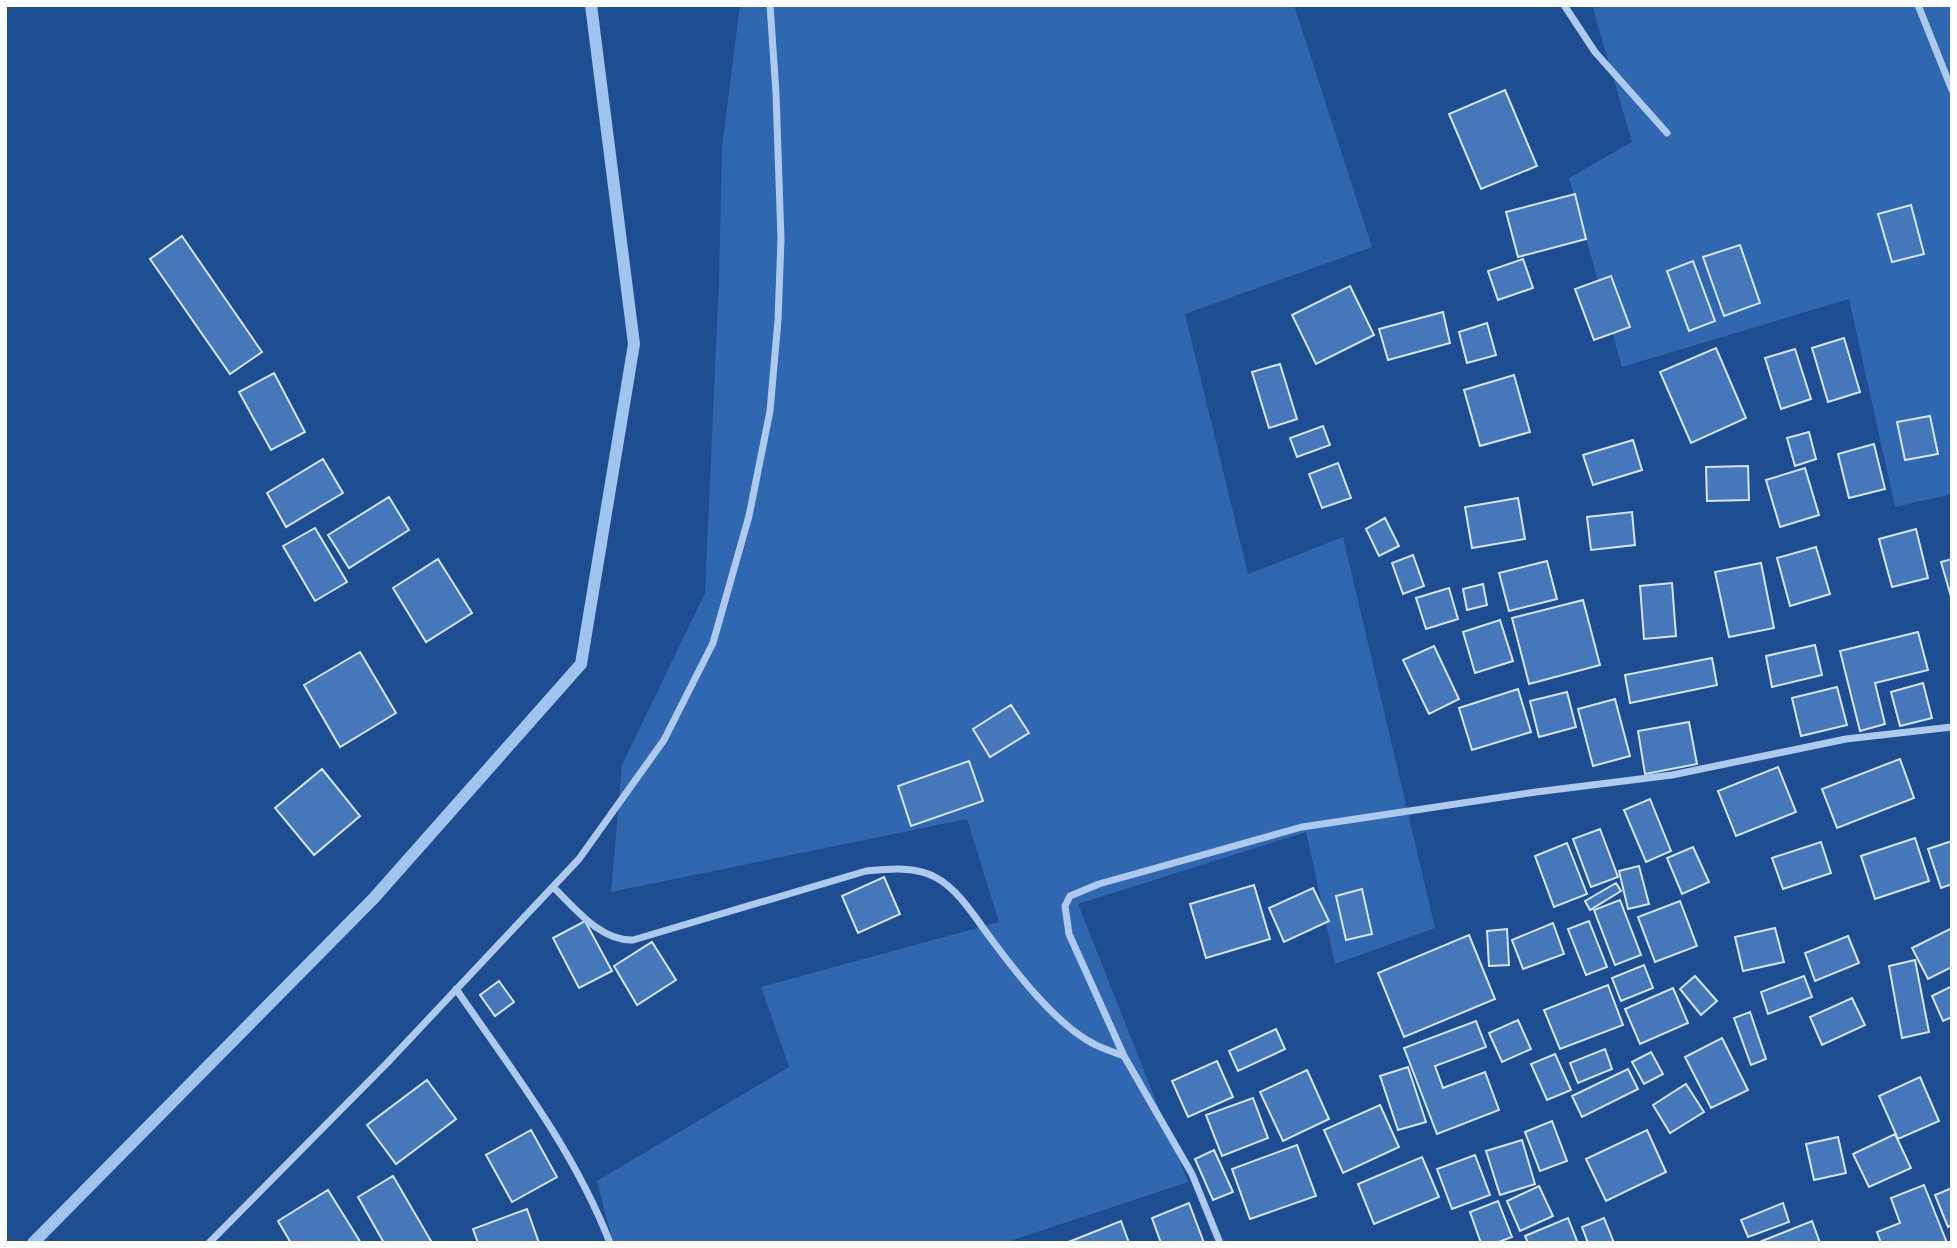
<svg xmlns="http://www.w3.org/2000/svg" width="1957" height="1248" font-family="'Sofia Sans Condensed',sans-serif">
	<rect width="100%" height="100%" fill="#1e4d91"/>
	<path fill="#3167ae" d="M 740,5 L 1294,5 L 1372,247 L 1185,314 L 1248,574 L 1343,537 L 1435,928 L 1335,964 L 1306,832 L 1078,904 L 1188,1182 L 1004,1243 L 613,1243 L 597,1181 L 789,1067 L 761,987 L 999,922 L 967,819 L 611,892 L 622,765 L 705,593 L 719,280 L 722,148 Z
		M 1592,5 L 1952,5 L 1952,494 L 1895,507 L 1849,299 L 1622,367 L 1569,178 L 1632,142 Z"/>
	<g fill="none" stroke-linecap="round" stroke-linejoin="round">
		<path stroke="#a1c4ef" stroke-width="12" d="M 33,1243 L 374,898 L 581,664 L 634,344 L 591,5"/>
	</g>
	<path fill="#4677b8" stroke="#d4e4fa" stroke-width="2" d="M 1505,90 L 1537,166 L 1481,189 L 1449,114 Z
		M 1575,194 L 1586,239 L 1518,257 L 1506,212 Z
		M 1911,205 L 1924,254 L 1892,262 L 1878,214 Z
		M 182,236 L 262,352 L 230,374 L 150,259 Z
		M 1740,245 L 1760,303 L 1724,316 L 1703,257 Z
		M 1523,259 L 1533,288 L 1498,300 L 1488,271 Z
		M 1693,261 L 1715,321 L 1689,331 L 1667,271 Z
		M 1611,276 L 1630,327 L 1594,340 L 1575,289 Z
		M 1350,286 L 1374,335 L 1316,364 L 1292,315 Z
		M 1443,312 L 1450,343 L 1388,360 L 1379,329 Z
		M 1487,323 L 1496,355 L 1467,363 L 1459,332 Z
		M 1844,338 L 1860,392 L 1828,402 L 1812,348 Z
		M 1716,348 L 1746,418 L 1691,443 L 1660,372 Z
		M 1795,349 L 1811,399 L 1781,409 L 1765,358 Z
		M 1280,364 L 1297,419 L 1269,428 L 1252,372 Z
		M 274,373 L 305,432 L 271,450 L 239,392 Z
		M 1514,375 L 1530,432 L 1480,446 L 1464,390 Z
		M 1930,416 L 1938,454 L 1905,460 L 1897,422 Z
		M 1323,426 L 1330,445 L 1297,457 L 1290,438 Z
		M 1809,432 L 1816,459 L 1795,466 L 1787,438 Z
		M 1633,440 L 1642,470 L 1593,485 L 1583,455 Z
		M 1874,444 L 1885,489 L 1849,498 L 1838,454 Z
		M 323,459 L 343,493 L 286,527 L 267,493 Z
		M 1338,463 L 1351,498 L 1322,508 L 1309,474 Z
		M 1748,466 L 1749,500 L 1707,501 L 1706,467 Z
		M 1805,468 L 1819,515 L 1780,527 L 1766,480 Z
		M 389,497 L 409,530 L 349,568 L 328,535 Z
		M 1518,498 L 1525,539 L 1472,548 L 1465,507 Z
		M 1632,512 L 1635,545 L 1591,550 L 1587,517 Z
		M 1385,518 L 1399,546 L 1379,556 L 1366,529 Z
		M 315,528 L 347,582 L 315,601 L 283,546 Z
		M 1916,529 L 1928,578 L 1892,587 L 1879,539 Z
		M 1816,547 L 1830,594 L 1790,606 L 1777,558 Z
		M 1413,555 L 1424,586 L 1403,594 L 1392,563 Z
		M 438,559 L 472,613 L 426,642 L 393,588 Z
		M 1952,559 L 1952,600 L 1941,562 Z
		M 1547,561 L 1557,599 L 1509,611 L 1499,573 Z
		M 1761,563 L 1774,628 L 1729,637 L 1715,572 Z
		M 1672,583 L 1676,636 L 1644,639 L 1640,586 Z
		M 1483,584 L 1487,605 L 1467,610 L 1463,589 Z
		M 1449,588 L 1458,619 L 1426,629 L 1416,598 Z
		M 1583,600 L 1600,665 L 1529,684 L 1512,618 Z
		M 1500,620 L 1513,661 L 1475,673 L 1463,632 Z
		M 1918,632 L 1928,670 L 1875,683 L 1885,724 L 1860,731 L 1840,651 Z
		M 1815,645 L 1822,675 L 1772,687 L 1766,656 Z
		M 1434,646 L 1459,699 L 1429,714 L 1403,660 Z
		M 360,652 L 396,713 L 340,747 L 304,685 Z
		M 1712,658 L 1717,685 L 1630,703 L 1625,675 Z
		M 1923,683 L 1932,718 L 1900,726 L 1891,692 Z
		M 1837,687 L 1847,725 L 1801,736 L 1792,698 Z
		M 1518,689 L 1531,732 L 1472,750 L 1459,708 Z
		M 1567,692 L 1576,727 L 1539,737 L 1530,701 Z
		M 1615,699 L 1630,756 L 1593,766 L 1578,709 Z
		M 1011,705 L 1029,733 L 990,757 L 973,729 Z
		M 1689,722 L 1697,764 L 1645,774 L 1638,731 Z
		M 1900,759 L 1914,798 L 1837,828 L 1822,789 Z
		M 969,761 L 983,801 L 911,826 L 898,786 Z
		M 1778,767 L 1796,812 L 1736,836 L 1718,791 Z
		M 322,769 L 360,816 L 314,855 L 275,808 Z
		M 1650,799 L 1671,851 L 1646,862 L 1624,810 Z
		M 1600,829 L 1618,877 L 1591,887 L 1573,839 Z
		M 1915,838 L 1929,881 L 1875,899 L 1861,856 Z
		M 1952,841 L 1952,884 L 1941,888 L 1928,849 Z
		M 1821,842 L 1831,873 L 1783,889 L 1772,858 Z
		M 1567,843 L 1587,894 L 1554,907 L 1535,856 Z
		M 1693,847 L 1709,882 L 1682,894 L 1667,858 Z
		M 1639,866 L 1649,904 L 1628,909 L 1619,871 Z
		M 884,877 L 900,914 L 858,933 L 842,896 Z
		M 1616,883 L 1621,891 L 1590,910 L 1585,901 Z
		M 1254,885 L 1270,939 L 1206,958 L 1190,904 Z
		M 1313,888 L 1329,921 L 1284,942 L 1269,908 Z
		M 1362,889 L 1372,934 L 1346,940 L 1336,896 Z
		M 1620,900 L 1641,955 L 1615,965 L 1594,910 Z
		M 1680,901 L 1697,946 L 1655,962 L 1638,917 Z
		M 585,921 L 612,971 L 579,988 L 553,938 Z
		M 1589,921 L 1607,967 L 1586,975 L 1568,929 Z
		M 1553,923 L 1564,954 L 1523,969 L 1512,940 Z
		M 1775,928 L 1784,962 L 1743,971 L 1735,937 Z
		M 1952,928 L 1952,967 L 1928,979 L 1912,948 Z
		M 1507,929 L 1509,965 L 1489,966 L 1487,931 Z
		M 1469,935 L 1495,999 L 1404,1037 L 1378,973 Z
		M 1848,936 L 1859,963 L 1815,981 L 1805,953 Z
		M 652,942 L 676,980 L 637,1005 L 614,966 Z
		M 1915,960 L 1929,1032 L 1902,1038 L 1889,966 Z
		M 1644,965 L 1653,988 L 1621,1001 L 1612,978 Z
		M 1695,976 L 1717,1001 L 1701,1015 L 1680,989 Z
		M 1804,976 L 1812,997 L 1768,1014 L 1761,992 Z
		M 499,981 L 514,1002 L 495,1016 L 480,995 Z
		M 1608,985 L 1623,1025 L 1560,1049 L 1544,1010 Z
		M 1952,986 L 1952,1017 L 1943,1021 L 1932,996 Z
		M 1673,988 L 1688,1023 L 1640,1044 L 1625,1009 Z
		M 1852,998 L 1865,1025 L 1822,1045 L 1810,1017 Z
		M 1750,1012 L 1766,1059 L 1751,1065 L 1734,1018 Z
		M 1518,1020 L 1531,1049 L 1502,1062 L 1489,1033 Z
		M 1476,1021 L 1486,1047 L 1435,1066 L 1443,1088 L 1485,1072 L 1499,1110 L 1437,1134 L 1404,1048 Z
		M 1276,1029 L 1285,1049 L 1238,1071 L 1229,1051 Z
		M 1722,1038 L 1748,1090 L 1711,1108 L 1685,1057 Z
		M 1605,1049 L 1612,1069 L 1578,1083 L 1570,1063 Z
		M 1651,1052 L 1663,1074 L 1644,1084 L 1632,1062 Z
		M 1555,1054 L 1571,1090 L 1547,1100 L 1531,1064 Z
		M 1217,1061 L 1233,1097 L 1188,1117 L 1172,1081 Z
		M 1408,1067 L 1426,1122 L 1398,1130 L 1380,1076 Z
		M 1628,1069 L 1638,1089 L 1582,1117 L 1572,1096 Z
		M 1307,1070 L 1329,1119 L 1283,1141 L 1260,1092 Z
		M 1920,1077 L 1939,1121 L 1898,1139 L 1879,1096 Z
		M 427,1080 L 456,1119 L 396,1164 L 367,1125 Z
		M 1686,1084 L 1704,1112 L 1670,1133 L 1653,1105 Z
		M 1253,1098 L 1268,1138 L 1222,1156 L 1206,1115 Z
		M 1380,1105 L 1399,1147 L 1343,1173 L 1324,1130 Z
		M 1552,1121 L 1567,1161 L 1540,1171 L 1525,1132 Z
		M 531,1130 L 557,1177 L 512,1202 L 486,1155 Z
		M 1647,1130 L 1666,1172 L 1606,1201 L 1586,1159 Z
		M 1895,1134 L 1911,1168 L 1869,1187 L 1853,1154 Z
		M 1838,1137 L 1846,1173 L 1814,1180 L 1806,1144 Z
		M 1522,1140 L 1535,1184 L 1500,1195 L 1486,1151 Z
		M 1297,1145 L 1316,1196 L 1250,1219 L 1232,1169 Z
		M 1214,1150 L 1233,1192 L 1213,1200 L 1195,1159 Z
		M 1475,1155 L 1490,1195 L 1452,1209 L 1437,1169 Z
		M 1422,1157 L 1439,1197 L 1374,1224 L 1358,1184 Z
		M 393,1176 L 431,1241 L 429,1243 L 384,1243 L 358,1197 Z
		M 1924,1185 L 1947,1243 L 1881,1243 L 1877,1232 L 1900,1223 L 1891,1198 Z
		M 1539,1186 L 1553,1216 L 1520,1231 L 1507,1201 Z
		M 1952,1188 L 1952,1225 L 1948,1227 L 1935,1195 Z
		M 328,1190 L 361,1243 L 291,1243 L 278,1221 Z
		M 1498,1201 L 1512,1237 L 1496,1243 L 1481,1243 L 1470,1212 Z
		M 1189,1203 L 1204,1243 L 1161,1243 L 1152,1218 Z
		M 1783,1203 L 1789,1222 L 1748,1237 L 1741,1220 Z
		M 527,1209 L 539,1243 L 478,1243 L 473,1229 Z
		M 1568,1218 L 1577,1241 L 1572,1243 L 1528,1243 L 1525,1236 Z
		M 1604,1218 L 1614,1243 L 1588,1243 L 1582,1227 Z
		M 1121,1221 L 1129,1243 L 1066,1243 Z
		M 1812,1221 L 1820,1243 L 1757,1243 Z"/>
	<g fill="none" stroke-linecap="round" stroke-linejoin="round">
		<path stroke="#aec9ee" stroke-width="7" d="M 1564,5 L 1595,52 L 1667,133
			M 1918,5 L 1952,90
			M 553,887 C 575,908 600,941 633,940 L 866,871 C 888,869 915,866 935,877 C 958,889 974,916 989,936 C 1014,970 1056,1025 1094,1044 C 1103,1049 1114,1052 1124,1056
			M 456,989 C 512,1070 574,1150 610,1243
			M 209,1243 L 388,1062 L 579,859 L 664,740 L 713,643 L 749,516 L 770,411 L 778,320 L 781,239 L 776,93 L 770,5
			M 1220,1243 L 1192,1174 L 1124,1056 L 1069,934 L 1065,906 L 1070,896 L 1099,884 L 1302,827 L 1536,792 L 1672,775 L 1846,739 L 1952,727"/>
	</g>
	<rect width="1957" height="1248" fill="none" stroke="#ffffff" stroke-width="14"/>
</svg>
